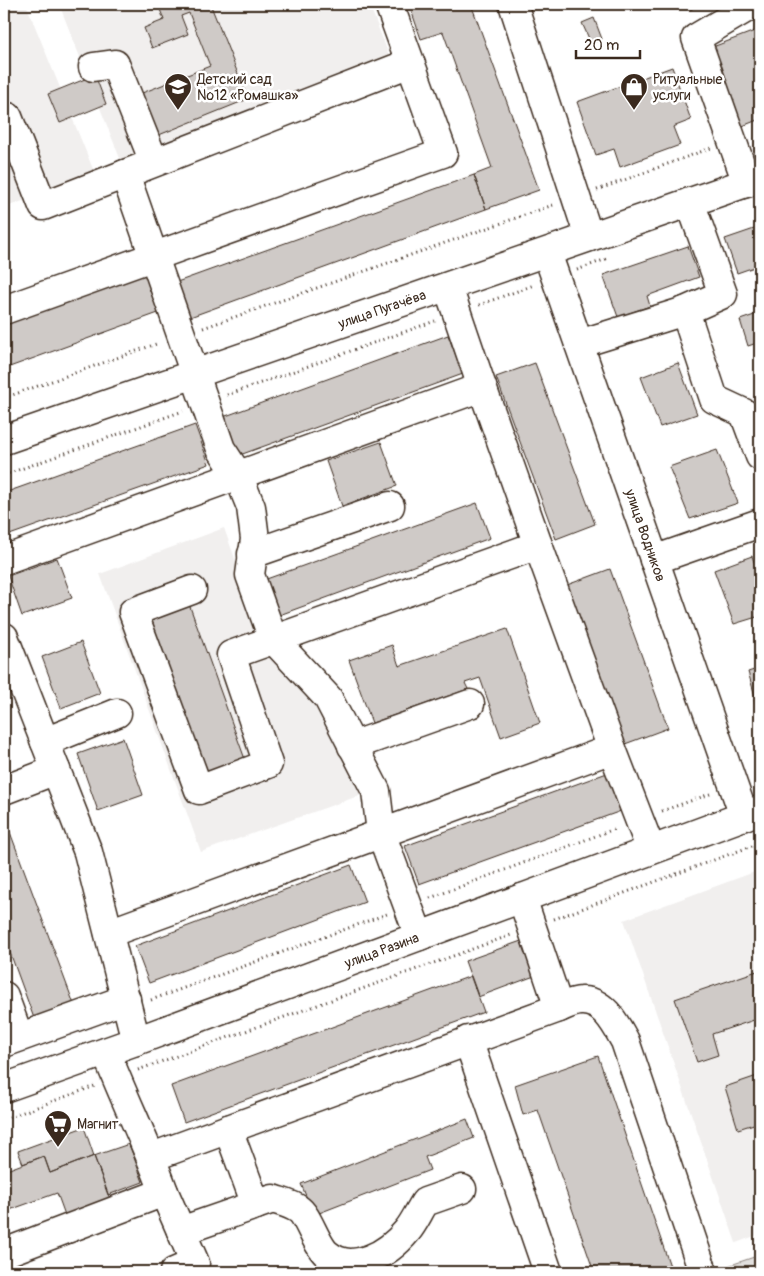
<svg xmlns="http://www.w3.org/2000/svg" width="764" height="1276" font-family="Pangolin,sans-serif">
	<rect width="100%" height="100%" fill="#fff"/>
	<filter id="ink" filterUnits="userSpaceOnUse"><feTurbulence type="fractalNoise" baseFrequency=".02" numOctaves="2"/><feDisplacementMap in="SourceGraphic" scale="10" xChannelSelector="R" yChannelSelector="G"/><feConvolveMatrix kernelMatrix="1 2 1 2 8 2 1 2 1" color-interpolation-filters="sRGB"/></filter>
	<g filter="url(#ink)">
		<path fill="#f1efee" d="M 4,4 L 26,4 L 95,174 L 4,208 Z
			M 59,4 L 369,4 L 391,60 L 121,161 Z
			M 224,528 L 267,648 L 319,704 L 364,794 L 201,852 L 100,574 Z
			M 760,870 L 760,1234 L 736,1243 L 624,920 Z"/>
		<path fill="#e2e0de" stroke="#8e857e" d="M 760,1255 L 760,1272 L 720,1272 L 719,1269 Z"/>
		<path fill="#cfcac7" stroke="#3b2a1e" d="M 158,4 L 217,4 L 211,6 L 248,99 L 154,137 L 137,95 L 210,66 L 189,13 L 181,16 L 188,34 L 152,48 L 144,28 L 164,20 Z
			M 409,4 L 471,4 L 539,190 L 486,209 L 474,175 L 492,168 L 443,32 L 421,39 Z
			M 594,18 L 602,39 L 591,43 L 582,23 Z
			M 760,29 L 760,119 L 740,127 L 710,48 Z
			M 672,67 L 691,120 L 673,127 L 680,145 L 620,167 L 614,149 L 596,155 L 577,102 Z
			M 95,75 L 106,104 L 60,123 L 48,94 Z
			M 474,175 L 486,209 L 190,317 L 177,282 Z
			M 760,227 L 760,265 L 737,273 L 725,239 Z
			M 688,246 L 699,277 L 647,296 L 650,306 L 618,317 L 603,275 Z
			M 147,273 L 161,312 L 4,369 L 4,325 Z
			M 760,313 L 760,342 L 748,346 L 740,320 Z
			M 448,335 L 463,374 L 237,456 L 223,417 Z
			M 535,363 L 595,524 L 556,539 L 496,377 Z
			M 678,363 L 697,414 L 660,427 L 641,377 Z
			M 195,425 L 209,464 L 4,537 L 4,493 Z
			M 381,442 L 397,486 L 342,506 L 326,461 Z
			M 717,450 L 738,503 L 690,519 L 669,467 Z
			M 477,503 L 490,538 L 274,617 L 261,581 Z
			M 752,556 L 760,579 L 760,616 L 734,624 L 714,570 Z
			M 57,558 L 72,598 L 22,616 L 8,576 Z
			M 610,569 L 668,728 L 625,744 L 567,585 Z
			M 189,604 L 246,762 L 206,777 L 149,619 Z
			M 507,629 L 540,723 L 501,737 L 480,678 L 465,683 L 468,689 L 372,723 L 349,660 L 392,645 L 399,666 Z
			M 81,642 L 100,693 L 61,708 L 42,657 Z
			M 760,668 L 760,694 L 755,696 L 748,672 Z
			M 760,698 L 760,716 L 754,700 Z
			M 123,738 L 143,795 L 98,811 L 78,754 Z
			M 607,773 L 621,811 L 419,884 L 405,846 Z
			M 4,816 L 75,1007 L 35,1021 L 4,936 Z
			M 351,865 L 365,902 L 149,983 L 135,946 Z
			M 524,940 L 537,975 L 478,997 L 465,961 Z
			M 760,970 L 760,1018 L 712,1034 L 718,1055 L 697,1062 L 675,999 Z
			M 471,976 L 484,1012 L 184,1122 L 171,1086 Z
			M 598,1056 L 672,1272 L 594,1272 L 538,1110 L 523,1115 L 515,1085 Z
			M 760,1075 L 760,1122 L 738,1129 L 725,1087 Z
			M 467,1119 L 474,1138 L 425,1157 L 430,1170 L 314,1215 L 301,1184 Z
			M 84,1127 L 94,1156 L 50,1173 L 44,1156 L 23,1164 L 18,1151 Z
			M 129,1144 L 143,1182 L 108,1195 L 94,1156 Z
			M 44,1156 L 50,1173 L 94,1156 L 110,1199 L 65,1215 L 57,1193 L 4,1212 L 4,1171 Z"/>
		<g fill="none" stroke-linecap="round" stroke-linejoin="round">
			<defs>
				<g id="minor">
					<path d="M 513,4 L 589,237"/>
					<path d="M 93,67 L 115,64 L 154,162"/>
					<path d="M 8,117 L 43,206 L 410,63"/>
					<path d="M 125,174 L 221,449 L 238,475 L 251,507 L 255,539 L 250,575 L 273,639 L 328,698 L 376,791 L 381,833 L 419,936"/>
					<path d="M 747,183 L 696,38 L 745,9 L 748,4"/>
					<path id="s1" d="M 547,253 L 744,816"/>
					<path d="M 448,287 L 482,387 L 538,545"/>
					<path d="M 4,310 L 443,153 L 389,4"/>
					<path d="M 685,311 L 714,399 L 744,413 L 760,456"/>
					<path d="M 579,344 L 685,311 L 723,294 L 690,202"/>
					<path id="s2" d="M 4,440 L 760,178"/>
					<path d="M 252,554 L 390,506"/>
					<path d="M 4,560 L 482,387"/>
					<path d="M 654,560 L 760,523"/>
					<path d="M 192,590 L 133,612 L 199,790 L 268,764 L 231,655 L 538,545 L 612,749 L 651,850"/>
					<path d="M 4,637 L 88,852 L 136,1041"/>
					<path d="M 45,742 L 117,713"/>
					<path d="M 352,746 L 470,704"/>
					<path d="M 4,790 L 56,770"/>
					<path d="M 109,933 L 612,749"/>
					<path d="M 4,996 L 19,1037"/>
					<path d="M 559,1008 C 566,1005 574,1001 581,1001 C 604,1000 616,1025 625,1041 L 703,1272"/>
					<path d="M 468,1040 L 548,1272"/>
					<path d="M 4,1043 L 126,999"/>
					<path id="s3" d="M 4,1088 L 136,1041 L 760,810"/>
					<path d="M 228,1129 L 256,1205"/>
					<path d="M 152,1157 L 559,1008 L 522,898"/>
					<path d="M 164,1192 L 195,1263 L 174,1272"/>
					<path d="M 181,1231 L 273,1199 C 281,1202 291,1204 298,1209 C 308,1215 316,1245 327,1254 C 352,1276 389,1253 407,1231 C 414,1223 419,1211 425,1202 L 462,1189"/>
					<path d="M 4,1253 L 164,1192 C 147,1144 124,1099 106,1052"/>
				</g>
			</defs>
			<use href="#minor" stroke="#3b2a1e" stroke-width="31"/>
			<path stroke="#3b2a1e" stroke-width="3" stroke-dasharray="1 4" stroke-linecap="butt" d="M 690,4 L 692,13
				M 597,190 L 711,148
				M 577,270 L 609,258
				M 479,305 L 534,285
				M 203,328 L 553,205
				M 227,395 L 435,321
				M 4,398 L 159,343
				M 4,475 L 183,411
				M 662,811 L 710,794
				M 430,898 L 617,828
				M 554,919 L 760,843
				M 151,1000 L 387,914
				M 138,1070 L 511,935
				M 4,1119 L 95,1086"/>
			<use href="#minor" stroke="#fff" stroke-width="28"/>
		</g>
	</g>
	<defs>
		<symbol id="school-pin" viewBox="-11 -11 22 30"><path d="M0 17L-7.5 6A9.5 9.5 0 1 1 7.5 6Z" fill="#3b2a1e" stroke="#fff"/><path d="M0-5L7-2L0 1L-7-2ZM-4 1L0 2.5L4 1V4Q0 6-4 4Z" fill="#fff"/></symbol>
		<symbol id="shop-pin" viewBox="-11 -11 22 30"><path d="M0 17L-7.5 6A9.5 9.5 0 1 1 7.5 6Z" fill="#3b2a1e" stroke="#fff"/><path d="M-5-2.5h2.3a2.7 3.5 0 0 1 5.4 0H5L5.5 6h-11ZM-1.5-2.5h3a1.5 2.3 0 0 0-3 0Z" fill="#fff"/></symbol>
		<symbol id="supermarket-pin" viewBox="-11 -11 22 30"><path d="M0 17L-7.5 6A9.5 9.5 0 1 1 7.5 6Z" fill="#3b2a1e" stroke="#fff"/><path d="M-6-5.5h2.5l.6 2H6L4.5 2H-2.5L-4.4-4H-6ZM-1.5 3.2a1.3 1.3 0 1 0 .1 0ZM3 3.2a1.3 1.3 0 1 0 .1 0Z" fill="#fff"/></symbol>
	</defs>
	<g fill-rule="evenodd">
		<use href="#school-pin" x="162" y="71" width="32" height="43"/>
		<use href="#shop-pin" x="618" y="71" width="32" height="43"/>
		<use href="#supermarket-pin" x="42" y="1108" width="32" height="43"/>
	</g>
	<g text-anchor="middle" stroke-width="5" stroke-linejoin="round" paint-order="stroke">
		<g font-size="14" fill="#3b2a1e" stroke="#fff" text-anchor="start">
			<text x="197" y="84">Детский сад<tspan x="197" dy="16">№12 «Ромашка»</tspan></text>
			<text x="653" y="84">Ритуальные<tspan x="653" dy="16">услуги</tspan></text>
			<text x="77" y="1129">Магнит</text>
		</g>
		<g font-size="14" fill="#3b2a1e" stroke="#fff">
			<text dy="5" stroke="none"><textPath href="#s2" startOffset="400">улица Пугачёва</textPath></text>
			<text dy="5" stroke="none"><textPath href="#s1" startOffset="299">улица Водников</textPath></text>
			<text dy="5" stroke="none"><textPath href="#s3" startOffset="402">улица Разина</textPath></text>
		</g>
	</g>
	<rect width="764" height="1276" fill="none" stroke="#fff" stroke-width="20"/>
	<rect x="10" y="10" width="744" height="1256" fill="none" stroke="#3b2a1e" stroke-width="2" filter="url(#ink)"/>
	<path d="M576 50v8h64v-8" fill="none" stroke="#3b2a1e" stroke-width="2.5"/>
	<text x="584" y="50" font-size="15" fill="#3b2a1e" stroke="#ffffff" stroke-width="4" paint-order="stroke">20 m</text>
</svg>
